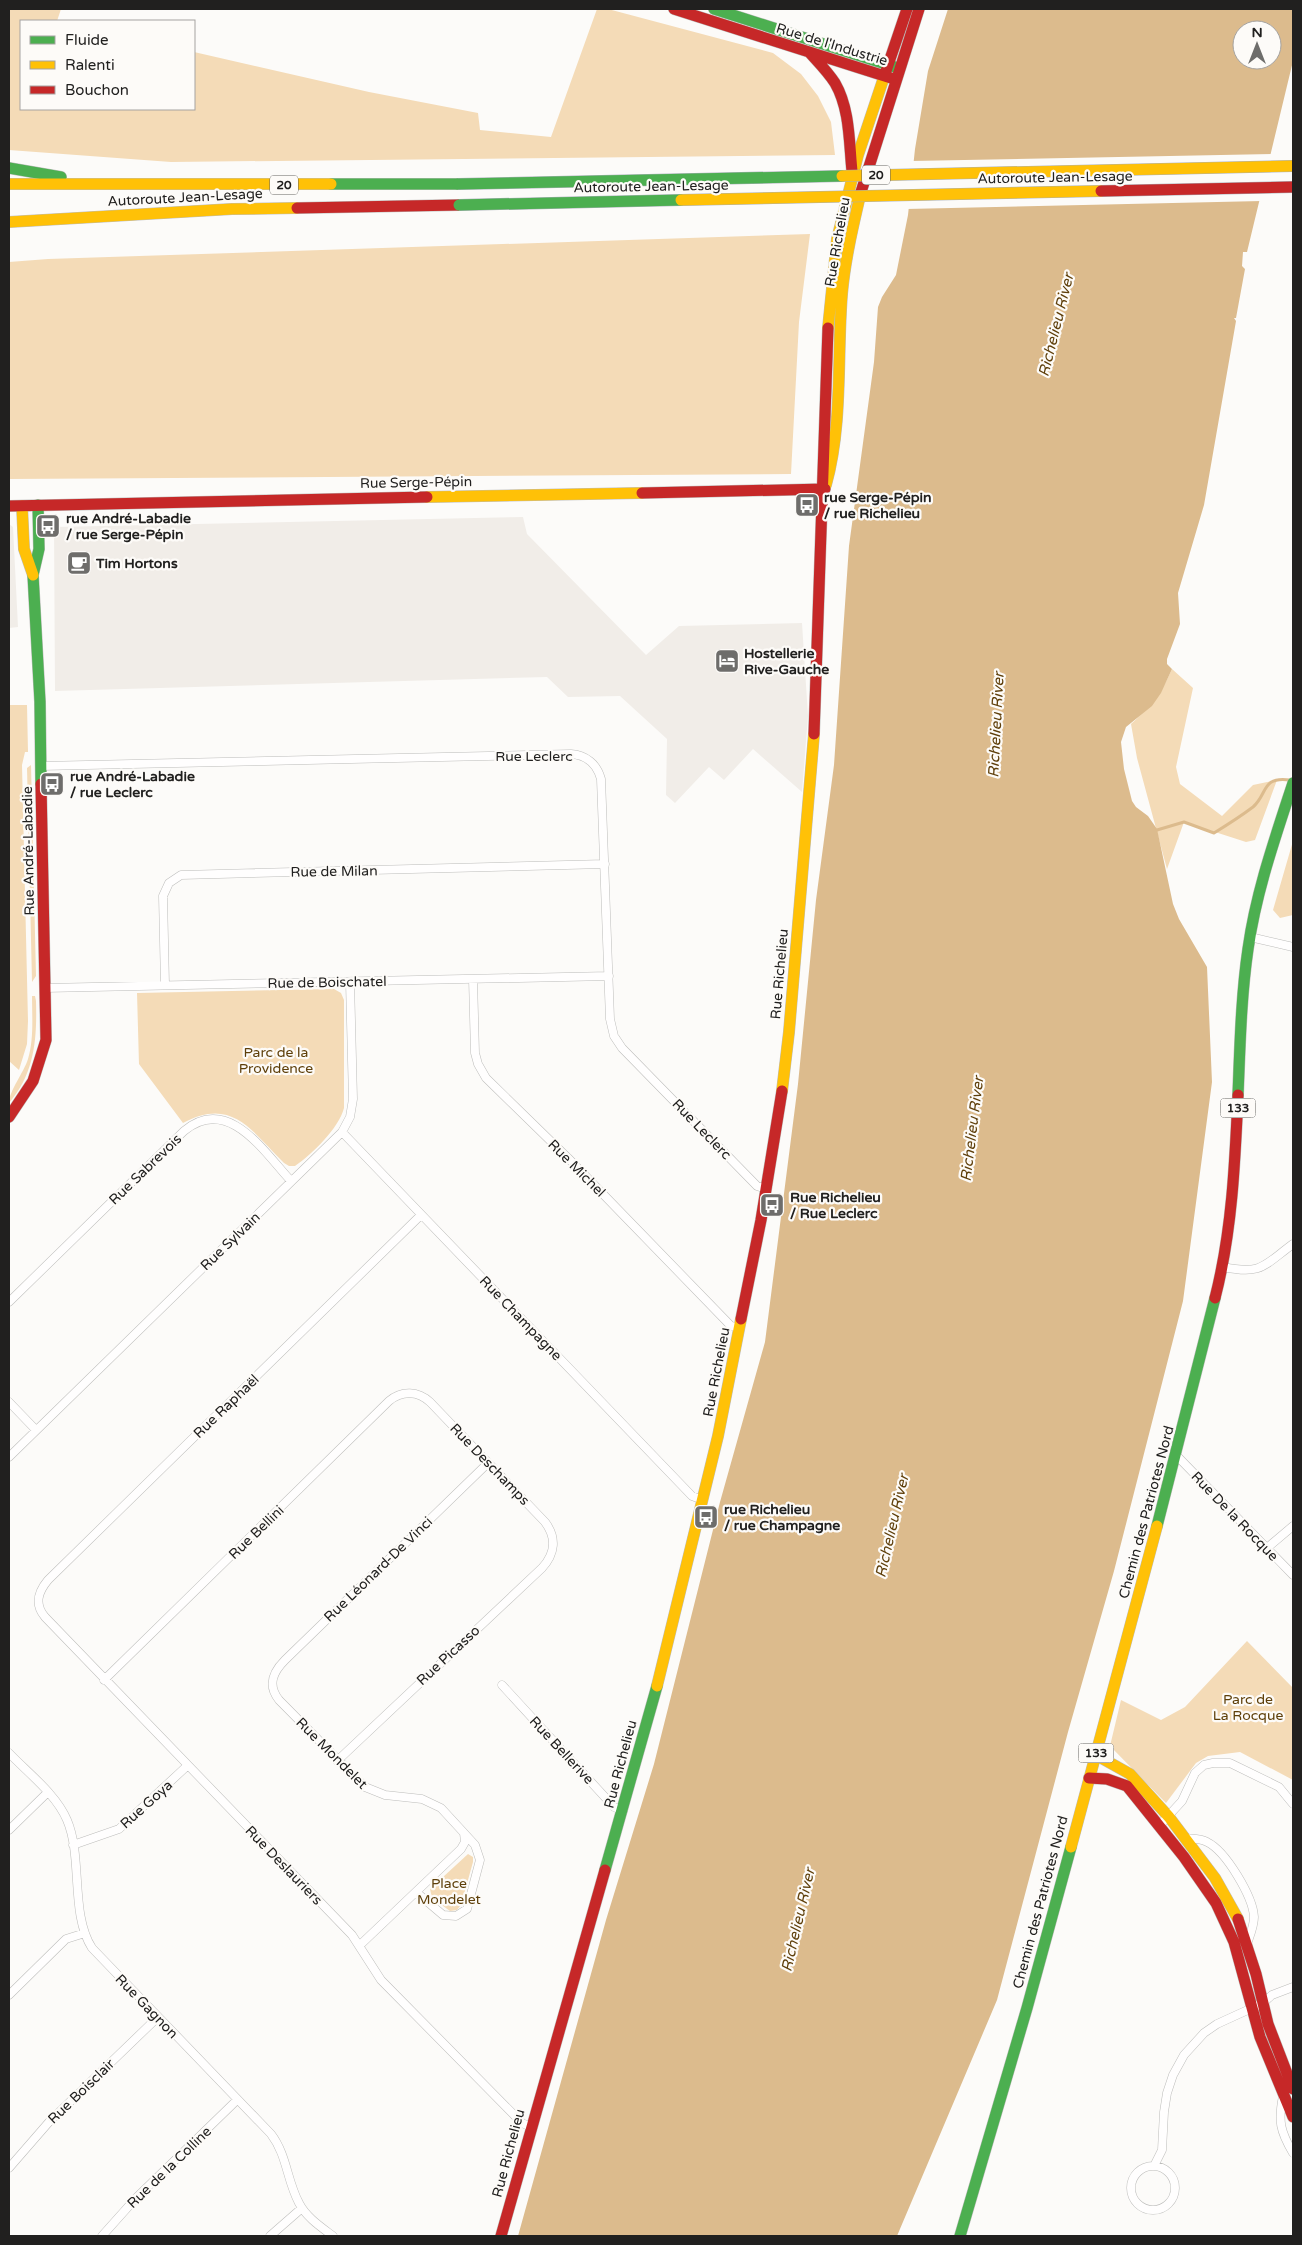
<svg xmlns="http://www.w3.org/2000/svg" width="1302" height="2245" font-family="'Varela Round',sans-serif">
	<rect width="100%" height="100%" fill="#fcfbf9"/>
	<path fill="#f1ede8" d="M 523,517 L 527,534 L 646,655 L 679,626 L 802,623 L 808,716 L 802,792 L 753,749 L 724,780 L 709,767 L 675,803 L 666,795 L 667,739 L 620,696 L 568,697 L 547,677 L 55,691 L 54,527 Z
		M 9,524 L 13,527 L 18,627 L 9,628 Z"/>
	<path fill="#f4dbb7" d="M 9,9 L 61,9 L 57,21 L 21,21 L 21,109 L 194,109 L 194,52 L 369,92 L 478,113 L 480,130 L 551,137 L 597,9 L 608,9 L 773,53 L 801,74 L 818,96 L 831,122 L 835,155 L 171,162 L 9,150 Z
		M 810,234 L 799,322 L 791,474 L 9,479 L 9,262 L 48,259 Z
		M 1172,669 L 1193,688 L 1176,767 L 1180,784 L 1222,816 L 1253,785 L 1277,780 L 1255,840 L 1246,842 L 1184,822 L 1167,869 L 1137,758 L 1131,724 C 1153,704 1160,696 1172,669 Z
		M 9,705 L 27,705 L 28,752 L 25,752 L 22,765 L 28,1021 L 27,1044 L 19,1070 L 9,1061 Z
		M 31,765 L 36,976 L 32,982 L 27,768 Z
		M 1293,841 L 1293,915 L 1280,918 L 1273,910 Z
		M 334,989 L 341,993 L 344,1000 L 344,1108 C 339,1128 312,1154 295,1166 L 289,1166 L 284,1163 C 252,1132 233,1096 183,1123 L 139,1064 L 137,993 Z
		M 32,996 L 35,996 L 36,1001 C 37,1038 35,1073 9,1103 C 9,1091 24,1072 28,1059 C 34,1039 32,1017 32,996 Z
		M 1247,1641 L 1293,1688 L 1293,1780 L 1240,1752 L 1208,1756 L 1196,1763 L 1166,1803 L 1110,1746 L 1121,1700 L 1161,1720 L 1185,1707 Z
		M 468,1854 L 473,1857 L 473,1862 L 461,1905 L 457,1910 L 450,1911 L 432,1898 L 430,1889 Z"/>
	<path fill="#dcbb8d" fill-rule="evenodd" d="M 948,9 L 1293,9 L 1293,61 L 1247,252 L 1243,252 L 1242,266 L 1245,269 L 1236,318 L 1234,318 L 1236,321 L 1204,505 L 1178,593 L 1180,624 L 1167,659 L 1167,664 L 1172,669 L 1161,693 L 1152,706 L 1126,727 L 1121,742 L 1124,769 L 1132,801 L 1136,807 L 1148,816 L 1157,829 L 1173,904 L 1179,919 L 1207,967 L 1212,1082 L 1183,1301 L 1114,1571 L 1068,1732 L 997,2000 L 897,2236 L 518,2236 L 606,1920 L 654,1764 L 720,1502 L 765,1342 L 798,1084 L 816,900 L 834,765 L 849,546 L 874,362 L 878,307 L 882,297 L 896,275 L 908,215 L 915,149 L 928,71 ZM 1242,30 L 1272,30 L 1272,60 L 1242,60 Z"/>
	<path fill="#fcfbf9" d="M 1273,154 L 1262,201 L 906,209 L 911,161 Z"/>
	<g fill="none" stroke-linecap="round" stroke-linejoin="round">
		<path stroke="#dcbb8d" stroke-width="3" d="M 1157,830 L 1184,822 L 1214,833 C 1227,825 1241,816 1253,807 C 1268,794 1261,776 1290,780"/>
		<defs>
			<path id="street" d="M 41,766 L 571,754 C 586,755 597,764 601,779 L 610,1019 L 614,1036 L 622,1048 L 757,1186 L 766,1189
				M 1250,937 L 1293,947
				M 473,979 L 475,1053 L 478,1064 L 486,1078 L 568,1158 L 731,1326 L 740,1328
				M 165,985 L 163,896 L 169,883 L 181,875 L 605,864
				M 45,988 L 609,976
				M 342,1132 L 692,1496 L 703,1500
				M 421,1215 L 48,1580 C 38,1592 34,1604 45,1617 L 352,1935 L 381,1980 L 522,2123 L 531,2127
				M 1223,1267 C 1262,1275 1263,1266 1293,1244
				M 9,1302 L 184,1131 C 228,1094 264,1152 291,1181
				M 9,1402 L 36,1430
				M 1177,1456 L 1293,1575
				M 9,1457 L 342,1132 L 350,1117 L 353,1099 L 350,982
				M 1267,1548 L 1293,1526
				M 104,1680 L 389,1401 C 402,1390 418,1391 430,1402 L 545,1522 C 557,1538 555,1554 542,1568 L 337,1761
				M 502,1685 L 614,1807 L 623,1811
				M 9,1753 C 28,1773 56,1794 67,1820 C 83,1857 70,1914 92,1948 L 271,2134 C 287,2155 287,2181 299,2203 C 306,2217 321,2227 333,2236
				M 1159,1826 L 1182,1801 L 1195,1773 L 1204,1765 L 1213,1763 L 1230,1763 L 1279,1787 L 1293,1804
				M 9,1830 L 47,1793
				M 1184,1838 C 1191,1839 1200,1838 1207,1842 C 1226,1851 1253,1897 1254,1917 C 1254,1926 1250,1935 1247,1944
				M 73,1845 L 119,1829 L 187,1766
				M 416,1892 L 443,1915 L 456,1916 L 467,1909 L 480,1860 L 475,1845 L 464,1833
				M 360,1945 L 461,1849 L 465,1842 L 464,1833 L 441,1808 L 422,1799 L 385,1795 L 365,1787 L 279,1700 C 267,1685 273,1672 285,1660 L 488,1463
				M 9,1995 L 66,1939 L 85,1933
				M 1283,2096 C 1278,2121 1280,2131 1293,2153
				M1131 2188a22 22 0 1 1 44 0a22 22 0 1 1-44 0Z
				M 1154,2166 L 1162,2150 L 1164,2112 L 1167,2093 L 1173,2075 L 1184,2055 L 1204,2033 L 1217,2024 L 1263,2003 L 1272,1995 L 1293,1987
				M 9,2168 L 49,2122 L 158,2017
				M 102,2236 L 136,2198 L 237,2100
				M 270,2236 L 302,2208"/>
			<path id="fast" d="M 714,9 L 895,67
				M 9,168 L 61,177
				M 331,184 L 458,184
				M 38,505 L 39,549 L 33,575 L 40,702 L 41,784
				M 1238,1095 C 1240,1046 1241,997 1248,949 C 1256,892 1275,838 1293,783
				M 1157,1526 L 1215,1298
				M 605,1870 L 657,1686
				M 960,2236 L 1027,2008 L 1071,1847"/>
			<path id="slow" d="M 9,184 L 331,184
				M 9,222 L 232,209 L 297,208
				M 828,328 L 837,239 L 858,155 L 885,74
				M 826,485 C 843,424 837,357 842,294 C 845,260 853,226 861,192
				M 427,497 L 642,493
				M 22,506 L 24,549 L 33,575
				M 782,1091 L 789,1032 L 814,734
				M 657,1686 L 718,1436 L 741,1319
				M 1096,1755 L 1130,1774 L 1169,1817 L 1215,1878 L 1238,1919
				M 1071,1847 L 1157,1526"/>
			<path id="jam" d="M 674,9 L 891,78
				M 810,53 C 819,63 828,72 835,83 C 850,109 849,142 852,171
				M 885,74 L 907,9
				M 861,192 L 919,9
				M 297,208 L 459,205
				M 642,493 L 825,489
				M 9,506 L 427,497
				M 814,734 L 828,328
				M 9,1117 L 33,1081 L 46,1040 L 41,784
				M 1215,1298 C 1232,1232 1235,1163 1238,1095
				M 741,1319 L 761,1220 L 782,1091
				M 1089,1778 L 1107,1779 L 1127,1786 L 1184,1857 L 1216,1903 L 1234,1942 L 1260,2037 L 1293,2117
				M 1238,1919 L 1256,1974 L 1268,2024 L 1293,2089
				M 501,2236 L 605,1870"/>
		</defs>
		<use href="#street" stroke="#bdbdbb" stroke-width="9"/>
		<use href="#fast" stroke="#bdbdbb" stroke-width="12"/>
		<use href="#slow" stroke="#bdbdbb" stroke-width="12"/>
		<use href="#jam" stroke="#bdbdbb" stroke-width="12"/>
		<use href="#street" stroke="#fffefe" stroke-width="8"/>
		<use href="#fast" stroke="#4caf50" stroke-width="11"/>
		<use href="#slow" stroke="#ffc107" stroke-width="11"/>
		<use href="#jam" stroke="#c62828" stroke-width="11"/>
		<defs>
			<path id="fast-bridge" d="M 458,184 L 842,176
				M 459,205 L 681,200"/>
			<path id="slow-bridge" d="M 842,176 L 1293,166
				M 681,200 L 1101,191"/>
			<path id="jam-bridge" d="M 1101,191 L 1293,187"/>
		</defs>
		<use href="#fast-bridge" stroke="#a8afb7" stroke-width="12" stroke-linecap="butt"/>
		<use href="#slow-bridge" stroke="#a8afb7" stroke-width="12" stroke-linecap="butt"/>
		<use href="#jam-bridge" stroke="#a8afb7" stroke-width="12" stroke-linecap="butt"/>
		<use href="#fast-bridge" stroke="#4caf50" stroke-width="11"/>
		<use href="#slow-bridge" stroke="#ffc107" stroke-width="11"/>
		<use href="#jam-bridge" stroke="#c62828" stroke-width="11"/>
	</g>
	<defs>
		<symbol id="bus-square" viewBox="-11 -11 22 22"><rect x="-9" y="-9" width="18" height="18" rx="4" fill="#6e6d6b" stroke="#fdfbf8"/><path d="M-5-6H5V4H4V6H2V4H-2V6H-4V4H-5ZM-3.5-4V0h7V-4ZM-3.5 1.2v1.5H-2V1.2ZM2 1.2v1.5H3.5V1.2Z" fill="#fff"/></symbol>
		<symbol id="cafe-square" viewBox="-11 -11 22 22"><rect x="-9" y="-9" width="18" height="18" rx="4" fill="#6e6d6b" stroke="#fdfbf8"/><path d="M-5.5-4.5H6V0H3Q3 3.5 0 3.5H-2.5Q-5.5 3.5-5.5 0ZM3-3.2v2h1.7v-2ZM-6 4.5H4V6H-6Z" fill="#fff"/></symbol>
		<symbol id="hotel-square" viewBox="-11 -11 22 22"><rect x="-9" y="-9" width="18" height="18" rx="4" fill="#6e6d6b" stroke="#fdfbf8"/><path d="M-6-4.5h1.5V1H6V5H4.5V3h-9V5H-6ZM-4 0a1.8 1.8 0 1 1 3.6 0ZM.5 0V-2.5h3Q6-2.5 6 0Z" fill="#fff"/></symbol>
	</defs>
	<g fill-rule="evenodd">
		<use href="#bus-square" x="793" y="491" width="28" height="28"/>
		<use href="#bus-square" x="34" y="512" width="28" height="28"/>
		<use href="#cafe-square" x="65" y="549" width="28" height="28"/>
		<use href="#hotel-square" x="713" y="647" width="28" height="28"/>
		<use href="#bus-square" x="38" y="770" width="28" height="28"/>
		<use href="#bus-square" x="758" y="1191" width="28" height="28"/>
		<use href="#bus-square" x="692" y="1503" width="28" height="28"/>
	</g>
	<g text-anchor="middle" stroke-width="4.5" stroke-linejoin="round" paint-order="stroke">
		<g fill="#fdfbf8" stroke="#636260" stroke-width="1">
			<rect x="862" y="165.5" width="28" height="19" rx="4"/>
			<rect x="270" y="175.5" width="28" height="19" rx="4"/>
			<rect x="1220.5" y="1098.5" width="35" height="19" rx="4"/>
			<rect x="1078.5" y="1743.5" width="35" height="19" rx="4"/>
		</g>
		<g font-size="12" font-weight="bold" fill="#21201f">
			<text x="876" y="179">20</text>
			<text x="284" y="189">20</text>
			<text x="1238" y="1112">133</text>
			<text x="1096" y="1757">133</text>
		</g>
		<g font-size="14" fill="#21201f" stroke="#fdfbf8">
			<text transform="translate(832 44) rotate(17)" y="5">Rue de l'Industrie</text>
			<text transform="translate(1055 177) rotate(-1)" y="5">Autoroute Jean-Lesage</text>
			<text transform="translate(651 186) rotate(-1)" y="5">Autoroute Jean-Lesage</text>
			<text transform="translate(185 197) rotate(-3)" y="5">Autoroute Jean-Lesage</text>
			<text transform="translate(837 242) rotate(-80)" y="5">Rue Richelieu</text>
			<text transform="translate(416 482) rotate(-1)" y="5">Rue Serge-Pépin</text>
			<text x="534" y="761">Rue Leclerc</text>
			<text transform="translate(28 851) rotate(-91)" y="5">Rue André-Labadie</text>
			<text transform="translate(334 871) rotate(-1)" y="5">Rue de Milan</text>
			<text transform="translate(779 974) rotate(-85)" y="5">Rue Richelieu</text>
			<text transform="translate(327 982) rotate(-1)" y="5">Rue de Boischatel</text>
			<text transform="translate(702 1129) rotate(46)" y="5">Rue Leclerc</text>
			<text transform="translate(577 1168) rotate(45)" y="5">Rue Michel</text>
			<text transform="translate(145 1169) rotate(-44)" y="5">Rue Sabrevois</text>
			<text transform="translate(230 1241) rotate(-44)" y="5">Rue Sylvain</text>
			<text transform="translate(521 1318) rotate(46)" y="5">Rue Champagne</text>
			<text transform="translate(716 1372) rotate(-79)" y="5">Rue Richelieu</text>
			<text transform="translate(226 1406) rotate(-44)" y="5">Rue Raphaël</text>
			<text transform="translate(490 1464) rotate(46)" y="5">Rue Deschamps</text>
			<text transform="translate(1146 1512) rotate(-75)" y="5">Chemin des Patriotes Nord</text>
			<text transform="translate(1235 1516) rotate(46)" y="5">Rue De la Rocque</text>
			<text transform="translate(256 1532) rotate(-44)" y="5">Rue Bellini</text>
			<text transform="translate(378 1569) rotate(-44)" y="5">Rue Léonard-De Vinci</text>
			<text transform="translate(448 1655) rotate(-43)" y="5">Rue Picasso</text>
			<text transform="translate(562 1750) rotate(47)" y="5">Rue Bellerive</text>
			<text transform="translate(332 1753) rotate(45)" y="5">Rue Mondelet</text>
			<text transform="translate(620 1764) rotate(-75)" y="5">Rue Richelieu</text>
			<text transform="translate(146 1804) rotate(-42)" y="5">Rue Goya</text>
			<text transform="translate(284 1865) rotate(46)" y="5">Rue Deslauriers</text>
			<text transform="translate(1040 1902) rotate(-75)" y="5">Chemin des Patriotes Nord</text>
			<text transform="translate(147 2006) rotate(46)" y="5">Rue Gagnon</text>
			<text transform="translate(81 2091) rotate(-44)" y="5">Rue Boisclair</text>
			<text transform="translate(508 2153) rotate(-75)" y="5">Rue Richelieu</text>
			<text transform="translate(169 2167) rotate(-44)" y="5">Rue de la Colline</text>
		</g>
		<g font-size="14" font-weight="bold" fill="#21201f" stroke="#fdfbf8" text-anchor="start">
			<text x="824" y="502">rue Serge-Pépin<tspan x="824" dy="16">/ rue Richelieu</tspan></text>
			<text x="66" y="523">rue André-Labadie<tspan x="66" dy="16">/ rue Serge-Pépin</tspan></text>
			<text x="96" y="568">Tim Hortons</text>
			<text x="744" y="658">Hostellerie<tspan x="744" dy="16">Rive-Gauche</tspan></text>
			<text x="70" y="781">rue André-Labadie<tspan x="70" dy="16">/ rue Leclerc</tspan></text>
			<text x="790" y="1202">Rue Richelieu<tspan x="790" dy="16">/ Rue Leclerc</tspan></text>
			<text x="724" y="1514">rue Richelieu<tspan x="724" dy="16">/ rue Champagne</tspan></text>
		</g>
		<g font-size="14" fill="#5e3f09" stroke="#fdfbf8">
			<text x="276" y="1057">Parc de la<tspan x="276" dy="16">Providence</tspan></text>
			<text x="1248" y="1704">Parc de<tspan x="1248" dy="16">La Rocque</tspan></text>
			<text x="449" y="1888">Place<tspan x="449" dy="16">Mondelet</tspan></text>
		</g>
		<g font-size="15" font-style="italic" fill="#5f3f0a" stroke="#fdfbf8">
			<text transform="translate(1056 325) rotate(-76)" y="5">Richelieu River</text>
			<text transform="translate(996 725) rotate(-87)" y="5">Richelieu River</text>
			<text transform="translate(972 1129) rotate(-83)" y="5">Richelieu River</text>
			<text transform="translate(892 1526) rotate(-77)" y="5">Richelieu River</text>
			<text transform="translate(798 1920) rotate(-77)" y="5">Richelieu River</text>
		</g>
	</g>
	<rect width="1302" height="2245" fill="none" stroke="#21201f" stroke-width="20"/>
	<rect x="20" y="20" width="175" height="90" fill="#fdfbf8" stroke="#a5a3a1"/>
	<rect x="30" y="36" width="25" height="8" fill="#4caf50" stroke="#a5a3a1"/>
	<text x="65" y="45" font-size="15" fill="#21201f">Fluide</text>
	<rect x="30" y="61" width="25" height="8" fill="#ffc107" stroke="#a5a3a1"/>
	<text x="65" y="70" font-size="15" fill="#21201f">Ralenti</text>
	<rect x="30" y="86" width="25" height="8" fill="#c62828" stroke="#a5a3a1"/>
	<text x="65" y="95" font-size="15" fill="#21201f">Bouchon</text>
	<g transform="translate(1257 45)"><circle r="24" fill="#fdfbf8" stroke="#a5a3a1"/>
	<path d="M0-4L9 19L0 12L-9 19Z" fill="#6e6d6b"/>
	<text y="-8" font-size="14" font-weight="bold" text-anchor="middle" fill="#21201f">N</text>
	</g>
</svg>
